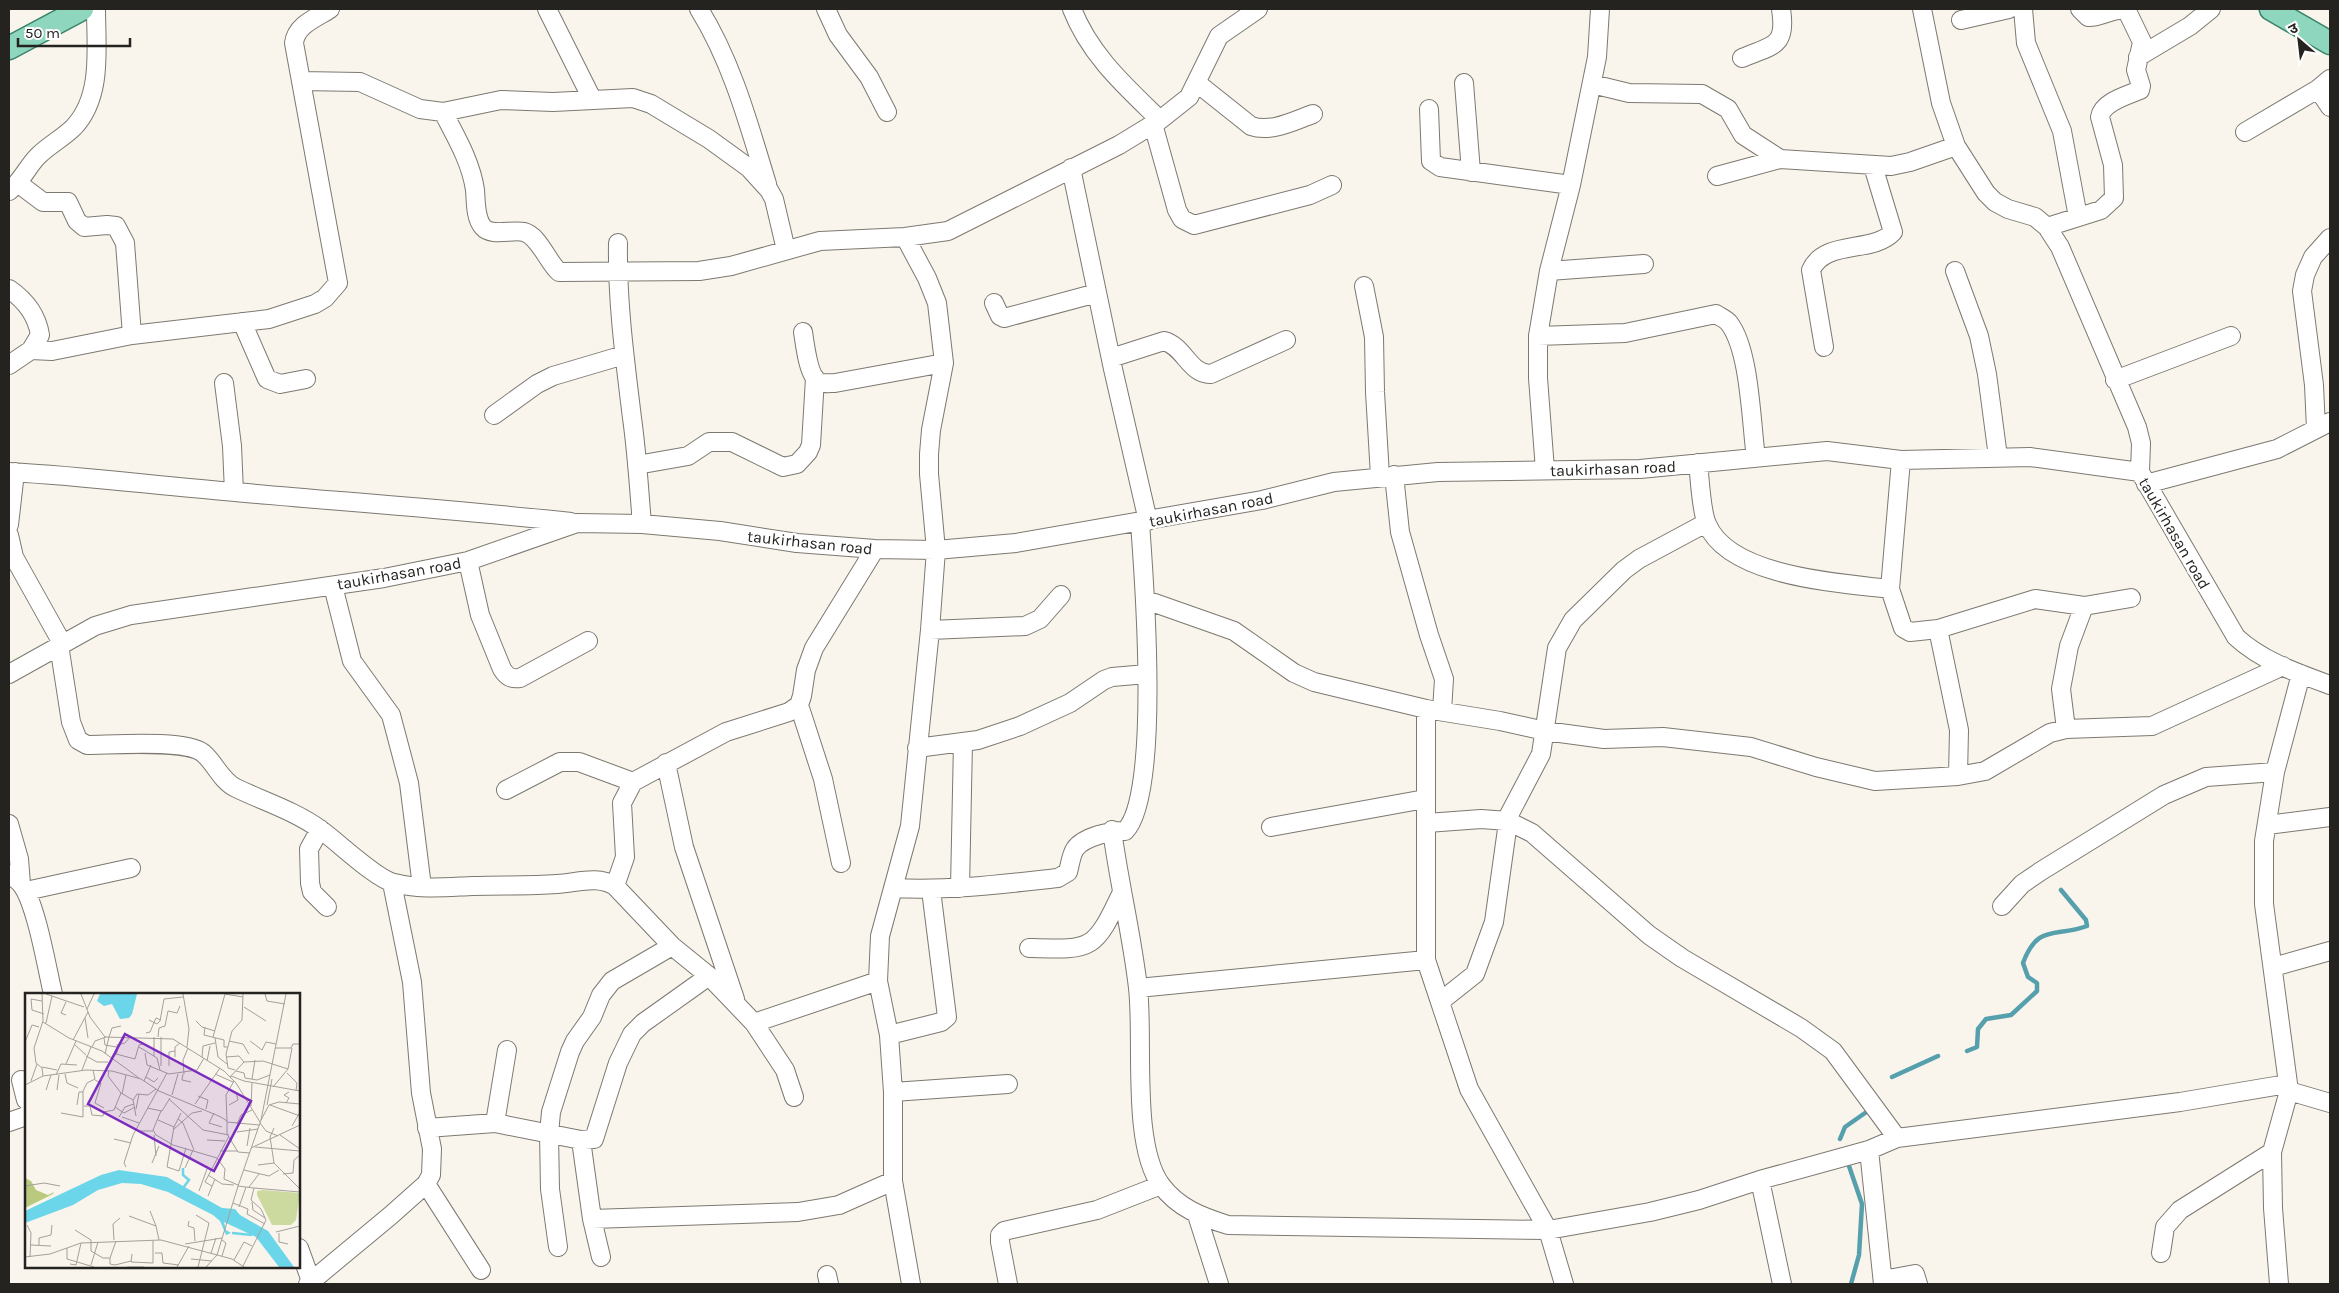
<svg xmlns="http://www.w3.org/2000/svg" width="2339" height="1293" font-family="Karla,'Noto Sans Devanagari',sans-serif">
	<rect width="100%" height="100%" fill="#f9f4ec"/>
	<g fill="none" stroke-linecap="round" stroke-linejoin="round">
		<path stroke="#56a0ad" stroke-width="4.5" d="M 1967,1051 L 1977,1047 L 1978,1029 L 1986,1019 L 2011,1015 L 2037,991 L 2037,983 L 2028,977 L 2023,963 C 2038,923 2055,938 2087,926 L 2086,920 L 2061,890
			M 1892,1077 L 1938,1056
			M 1840,1139 L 1845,1127 L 1865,1113
			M 1849,1166 L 1862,1204 L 1859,1255 L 1851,1284"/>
		<defs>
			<path id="minor" d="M 547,9 L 592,99
				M 699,9 C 732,62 749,125 767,184
				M 826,9 L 838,35 L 869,77 L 887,112
				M 1072,9 C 1090,55 1125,86 1160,120
				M 1922,9 L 1941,103 L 1956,146 L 1986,193 L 1995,202 L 2008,209 L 2035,217 L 2047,227 L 2060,247 L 2137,427 L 2141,443 L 2140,472
				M 2023,9 L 2026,43 L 2062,131 L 2078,217
				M 1961,20 L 2009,9
				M 2138,57 L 2190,26 L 2211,9
				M 1742,58 C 1773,45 1787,47 1781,9
				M 301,81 L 360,82 L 420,109 L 443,112 L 501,100 L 553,102 L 633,98 L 651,104 L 709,139 L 749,168 L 769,190 L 774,199 L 786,250
				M 1197,83 L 1251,126 C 1271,133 1293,121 1313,114
				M 1464,83 L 1471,172
				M 1592,84 L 1629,93 L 1702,94 L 1728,109 L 1743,135 L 1780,159
				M 2318,89 L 2330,107
				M 1429,109 L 1431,161 L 1440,167 L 1571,185
				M 443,112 C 456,137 471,162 475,190 C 476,201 475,218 483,227 C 491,237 513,229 524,232 C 539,236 547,261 559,272 L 699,271 L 731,266 L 820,241 L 905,237 L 948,231 L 1119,145 L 1160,120 L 1189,97 L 1219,36 L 1258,9
				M 1153,124 L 1177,210 L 1182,219 L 1194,225 L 1310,195 L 1332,185
				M 2245,132 L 2318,89 L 2330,79
				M 1071,168 L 1113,369 L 1148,521
				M 1717,176 L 1780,159 L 1891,166 L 1910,162 L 1956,146
				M 19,184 L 43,202 L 68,202 L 77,221 L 84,227 L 107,225 L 116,226 L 125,243 L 132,335
				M 9,191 C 22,181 27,167 38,156 C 49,145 63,138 74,127 C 103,96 96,47 96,9
				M 2047,227 L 2101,210 L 2114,198 L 2113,165 L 2100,117 C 2102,102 2128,95 2140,90 L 2141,86 L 2136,70 L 2142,42 L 2128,13 L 2125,10 C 2112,8 2101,18 2088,17 L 2080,9
				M 905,237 L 927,278 L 937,303 L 944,363 L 931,430 L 929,454 L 929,474 L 936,550 L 930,630 L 910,826 L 880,936 L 878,981 L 889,1035 L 893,1092 L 893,1181 L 911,1284
				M 618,243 C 617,302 625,360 632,418 C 637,453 639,489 642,524
				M 1549,271 L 1644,264
				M 1955,271 L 1979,336 L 1987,374 L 1998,457
				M 1364,286 L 1374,337 L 1375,392 L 1380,476
				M 9,289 C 25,300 37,316 40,335 L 31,350 L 9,365
				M 994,303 L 1000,316 L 1004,318 L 1097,293
				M 242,322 L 267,379 L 280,384 L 306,379
				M 803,332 C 805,344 808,376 819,382 C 823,384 830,383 835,383 L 944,363
				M 1538,336 L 1625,333 L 1716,314 C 1720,317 1726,319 1729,323 C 1750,350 1751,422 1756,458
				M 1824,347 L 1811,270 C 1825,239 1873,254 1893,232 L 1873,166
				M 31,350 L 52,351 L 132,335 L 269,319 L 315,304 L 325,298 L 338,283 L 294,43 C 296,25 316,18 330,9
				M 1111,358 L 1164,341 C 1184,346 1190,375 1211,374 L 1286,340
				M 2115,380 L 2231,336
				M 224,383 L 232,446 L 234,492
				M 494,415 L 537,384 L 553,376 L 624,355
				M 2316,429 L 2314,385 L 2302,291 L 2305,275 L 2313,257 L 2330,238
				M 1901,460 L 1890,589 L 1903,628 L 1910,632 L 1938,629 L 2035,599 L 2084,606 L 2131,598
				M 1698,463 C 1700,479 1701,511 1707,524 C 1729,577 1840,583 1890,589
				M 637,465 L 688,456 L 709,442 L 732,442 L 783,467 L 797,464 L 808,452 L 811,445 L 815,378
				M 1545,470 L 1538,378 L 1538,336 L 1549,271 L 1571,185 L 1597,57 L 1600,9
				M 9,472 C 85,476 160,486 235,492 C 347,502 459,510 571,522
				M 1394,475 L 1400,532 L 1429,635 L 1444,679 L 1442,711
				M 2146,484 L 2277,449 L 2330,422
				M 9,525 L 15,472
				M 9,535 L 14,557 L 62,643
				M 468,561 L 480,615 L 502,669 C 507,677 511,679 520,678 L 588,641
				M 333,586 L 352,661 L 391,715 L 409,783 L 422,887
				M 1146,600 L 1234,631 L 1294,673 L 1314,682 L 1426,709 L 1500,721 L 1545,731 L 1604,739 L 1663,737 L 1751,747 L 1816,767 L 1875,781 L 1958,776 L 1985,771 L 2050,733 L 2066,729 L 2152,726 L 2283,666
				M 1938,629 L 1959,730 L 1958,776
				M 930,630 L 1025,626 L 1040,619 L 1061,595
				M 59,645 L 71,722 L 78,740 L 87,745 C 111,745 185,739 203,753 C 215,763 221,781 236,788 C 265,802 295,811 321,830 C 338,842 376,879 394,883 C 420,890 447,887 473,886 C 501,885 529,886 557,884 C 577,883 597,875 615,886 L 672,946 L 709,976 L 754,1023 L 785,1070 L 794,1097
				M 9,674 L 95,626 L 131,615 L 384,578 L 468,561 L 577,523 L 642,524 L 720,531 L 797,543 L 875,549 L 936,550 L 1016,543 L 1262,500 L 1334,482 L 1438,472 L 1640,469 L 1827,451 L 1901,460 L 2030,457 L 2140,472 L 2236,637 C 2262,661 2297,673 2330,685
				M 799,705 L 823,779 L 841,863
				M 1426,709 L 1426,960 L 1469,1089 L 1548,1230 L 1564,1284
				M 2066,729 L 2061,689 L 2069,646 L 2084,606
				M 917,748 L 978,740 L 1020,726 L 1070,703 L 1104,680 L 1112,677 L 1147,674
				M 666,763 L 684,847 L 735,999
				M 506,790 L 560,762 L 579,762 L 633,782
				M 1427,823 L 1481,819 L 1508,821 L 1532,833 L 1649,935 L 1682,958 L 1801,1028 L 1833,1051 L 1897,1138
				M 9,824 L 19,859 L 21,884
				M 2267,825 L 2330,817
				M 1271,827 L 1425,799
				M 320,829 L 309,849 L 310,883 L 312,892 L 327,907
				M 1112,830 C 1119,883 1132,935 1138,988 C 1144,1040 1131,1144 1161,1185 C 1178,1208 1202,1217 1228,1225 L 1548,1230 L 1650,1212 L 1699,1200 L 1760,1180 L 1869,1150 L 1897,1138 L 2180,1102 L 2287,1084
				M 9,874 C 13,877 18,880 21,884 C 36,902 47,969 53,994
				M 615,886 L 625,857 L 622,803 L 633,782 L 726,732 L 789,712 L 799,705 L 802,696 L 806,670 L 814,648 L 875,549
				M 893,888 C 949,891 1003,884 1058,878 L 1068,872 C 1070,865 1071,855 1075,849 C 1083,837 1112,830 1125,831 C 1161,796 1144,577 1140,523
				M 960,888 L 963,742
				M 26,891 L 131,868
				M 2002,906 L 2022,884 L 2041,871 L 2164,795 L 2206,777 L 2275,772
				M 1029,948 C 1093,950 1094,951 1122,892
				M 2273,967 L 2330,951
				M 1138,988 L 1426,960
				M 1441,1001 L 1475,974 L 1494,922 L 1509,815 L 1541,754 L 1557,648 L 1573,620 L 1624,570 L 1639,559 L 1706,523
				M 754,1023 L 878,981
				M 889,1035 L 941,1022 L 947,1017 L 931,890
				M 21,1080 L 26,1100
				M 2289,1091 L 2330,1103
				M 893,1092 L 1008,1084
				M 9,1122 L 26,1116
				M 495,1123 L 507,1050
				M 427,1128 L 495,1123 L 581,1140 L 594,1139 L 618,1063 L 632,1034 L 643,1023 L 709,976
				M 581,1140 L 592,1219 L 601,1257
				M 1869,1150 L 1883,1284
				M 1760,1180 L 1782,1284
				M 426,1184 L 481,1270
				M 1197,1215 L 1219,1284
				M 592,1219 L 798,1212 L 839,1205 L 893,1181
				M 558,1247 L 550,1189 L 549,1134 L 551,1112 L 570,1052 L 575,1041 L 592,1017 L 601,995 L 612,981 L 672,946
				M 299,1248 L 311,1281
				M 2161,1253 L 2165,1227 L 2180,1210 L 2272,1152
				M 827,1275 L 829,1284
				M 1883,1280 L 1915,1274 L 1918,1284
				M 308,1284 L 390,1216 L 426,1184 L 431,1175 L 432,1149 L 421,1093 L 412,982 L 392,883
				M 1008,1284 L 1000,1242 L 1000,1235 L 1004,1231 L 1097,1210 L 1161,1185
				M 2279,1284 L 2273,1208 L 2272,1152 L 2289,1091 L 2264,904 L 2264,841 L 2275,772 L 2301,674"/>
			<path id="major" d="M 2271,9 L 2330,43
				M 9,48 L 82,9"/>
		</defs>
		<use href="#minor" stroke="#7d7971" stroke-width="20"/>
		<use href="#major" stroke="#38856a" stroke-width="25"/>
		<use href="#minor" stroke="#fff" stroke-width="18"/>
		<use href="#major" stroke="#8ed6be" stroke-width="22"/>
	</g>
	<g text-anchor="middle" stroke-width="5" stroke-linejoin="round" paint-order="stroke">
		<g font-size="16" fill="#242320" stroke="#fff">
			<text transform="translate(1613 468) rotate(-2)" y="6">taukirhasan road</text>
			<text transform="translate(1211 509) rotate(-11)" y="6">taukirhasan road</text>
			<text transform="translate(2175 533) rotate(60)" y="6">taukirhasan road</text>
			<text transform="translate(810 542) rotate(6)" y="6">taukirhasan road</text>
			<text transform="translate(399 573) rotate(-10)" y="6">taukirhasan road</text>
		</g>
	</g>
	<g transform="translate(25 993)">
		<rect width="275" height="275" fill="#f9f4ec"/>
		<path d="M 238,197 L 275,200 L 271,227 L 266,232 L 247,232 L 232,202 L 232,198 Z" fill="#ccdaa0"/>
		<path d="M 0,185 L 6,188 L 11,197 L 23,202 L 29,199 L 28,201 L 0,215 Z" fill="#b9ca7e"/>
		<path d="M 75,1 L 112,1 L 107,21 L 104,25 L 95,26 L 87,11 L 79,13 L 72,8 ZM 94,177 L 142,184 L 197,215 L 210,216 L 215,222 L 243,238 L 269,274 L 254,274 L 231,244 L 199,229 L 201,237 L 206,240 L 201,242 L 195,228 L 188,222 L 143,199 L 116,191 L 97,190 L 73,197 L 48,212 L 0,230 L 0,218 L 76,182 Z" fill="#6bd5e9"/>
		<path fill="none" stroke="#6bd5e9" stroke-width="2.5" d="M 158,195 L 164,187 L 158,182 L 158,175M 207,240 L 227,242"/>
		<path fill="none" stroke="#a4a09a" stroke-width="1" d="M 17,1 L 18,28 L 9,55 L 11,70 L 17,75 L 18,83 L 61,77 L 87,78 L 116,86 L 134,98 L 196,124 L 202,128 L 202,141 L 213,159 L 225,160M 21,1 L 59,14M 56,1 L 65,24 L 80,44 L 148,46 L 199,78 L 211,90 L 235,129M 158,1 L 164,36 L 162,54M 200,1 L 218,4M 240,1 L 242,8 L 260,11M 17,8 L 6,6 L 7,17 L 19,21M 219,14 L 241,28M 62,16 L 69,1M 41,22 L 36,20 L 41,9M 60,25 L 63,45M 124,27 L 132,31 L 135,28 L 139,6 L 158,4M 171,28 L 177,34 L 190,38M 18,29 L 44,45 L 77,58 L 114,85M 21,30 L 27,3M 180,34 L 179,42 L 199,47 L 199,54 L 203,54M 121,40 L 125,39 L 131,25 L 136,27M 84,44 L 87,35 L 96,33M 133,44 L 134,35 L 140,33 L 143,18 L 152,20 L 155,13M 136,44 L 136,73M 188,44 L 200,1M 79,45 L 80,52 L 91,54M 190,45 L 193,64 L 202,71M 48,47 L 63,19M 204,48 L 218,51 L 224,61M 225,48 L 237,57 L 241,49 L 251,51M 0,49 L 7,32 L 14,34M 49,51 L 61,62M 67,54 L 70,48 L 81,44M 114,54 L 132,65 L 135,77M 250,55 L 266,55 L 268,51 L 275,51M 120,60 L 122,72 L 144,81 L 172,77 L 179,65M 80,61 L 84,44M 91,61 L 110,66 L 114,52 L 118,51M 61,63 L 72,69 L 83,69M 129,63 L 129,44M 150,64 L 150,54 L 155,50M 177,64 L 178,53 L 190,50M 201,64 L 214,63 L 219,69M 86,67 L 92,60 L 92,52 L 100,50 L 105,44M 182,68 L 185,53M 41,71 L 51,48M 144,73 L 144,59 L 150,58M 17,74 L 32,77M 263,76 L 267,55M 57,77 L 66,54M 210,77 L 203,75 L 201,61 L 207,38 L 217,27 L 218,1M 84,78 L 83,83 L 96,100 L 108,107 L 111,123M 211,78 L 219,80 L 220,85 L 232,87 L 245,82M 262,80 L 272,90 L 271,98M 40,81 L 42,90 L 53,95M 158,81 L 157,87 L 166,89M 159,81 L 158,67 L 163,55M 190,81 L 208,89M 31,82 L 36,71 L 52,72M 206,83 L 219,88 L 275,98M 121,84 L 129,89 L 133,85M 205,84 L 219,69 L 238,68 L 263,76 L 248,94M 227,86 L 230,67M 70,87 L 76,90 L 70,110 L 79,115M 6,88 L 12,71M 119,88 L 126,72M 0,92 L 18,83M 21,97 L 26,82M 32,97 L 34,82M 97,101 L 101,82M 147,102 L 153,81M 173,103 L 183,107 L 181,116M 144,106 L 178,137 L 204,142M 108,107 L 112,101 L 123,102 L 131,96M 261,110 L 264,105 L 259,102 L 264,99M 170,111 L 195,75M 52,112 L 54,99 L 58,99M 204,112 L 213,107 L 211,99M 242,112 L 247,86M 245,112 L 275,123M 59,113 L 65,113 L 67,122 L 78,123 L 79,119 L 89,117 L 96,100M 226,113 L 227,90M 90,114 L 99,120 L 110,114M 122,115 L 137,118 L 145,105M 111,116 L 114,101M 136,118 L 128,137 L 131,142 L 148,152 L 192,165M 36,120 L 58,124 L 58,98 L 62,90 L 70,86 L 68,77M 156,120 L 149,134 L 142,174 L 154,178 L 161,155M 189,120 L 184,130 L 197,134M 94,124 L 100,114 L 109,111M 97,124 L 114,130M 153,126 L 158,130 L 169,157M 133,127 L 149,134M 236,127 L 244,112 L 254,109 L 275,111M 202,128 L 201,102 L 209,88M 202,129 L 234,132M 235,130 L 241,138 L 253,143M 212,131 L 216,122 L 227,117M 267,133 L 275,119M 249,135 L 245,144 L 249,170 L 275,196M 149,136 L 167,120 L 177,118M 112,138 L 128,138M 212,139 L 233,136M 129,142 L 131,163M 255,142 L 275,156M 89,146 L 106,150M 182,147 L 200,148M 222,153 L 225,135M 230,154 L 275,158M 226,155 L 275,132M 195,158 L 213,158M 192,165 L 200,176 L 199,186 L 213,192M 127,170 L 134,153M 233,172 L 249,170M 101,174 L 99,170 L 108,142 L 142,80M 160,175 L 168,157M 219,177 L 244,183 L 254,177M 258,181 L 268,180 L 269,167 L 275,162M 183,182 L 197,191 L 209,192M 0,193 L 19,190 L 35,193M 187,193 L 180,189 L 204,143M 224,194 L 234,181M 229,195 L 275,199M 174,198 L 182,176M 183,203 L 190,186M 227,209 L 228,217 L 240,225M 208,210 L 223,216 L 222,221 L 240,231M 214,214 L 221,194M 125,218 L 131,233M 171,222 L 184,230 L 173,274M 104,223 L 131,233 L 134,247M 164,228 L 163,233 L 169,235 L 170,248M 2,232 L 6,240 L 5,264M 50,237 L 66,247 L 66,258 L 78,265 L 85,265 L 91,248M 251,239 L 275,233M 254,240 L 254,249 L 263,251M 89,247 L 88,231 L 95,225M 197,247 L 201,250 L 197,263M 160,251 L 197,245M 6,252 L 26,253M 14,252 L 14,245 L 26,242 L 27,232M 42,255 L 42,266 L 69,274M 130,260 L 137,260 L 138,270 L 154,272M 186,260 L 191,245M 107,261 L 106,269 L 128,270 L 128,248M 192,262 L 213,193M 0,264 L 25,261 L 56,250 L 136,247 L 207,266 L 219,274M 85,265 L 85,271 L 90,272 L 106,268M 166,266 L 187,268M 209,267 L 219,249 L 227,253M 45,271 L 51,272 L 56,250M 66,272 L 73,249M 218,273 L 241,227 L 236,216 L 226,207 L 229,195 L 213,193 L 236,127 L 261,1M 102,274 L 119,274M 152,274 L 164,253M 181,274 L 192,262"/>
		<path fill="#7b2cbf" fill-opacity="0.15" stroke="#7b2cbf" stroke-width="2.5" d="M 100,41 L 226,108 L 189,178 L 63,111 Z"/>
		<rect width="275" height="275" fill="none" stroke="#242320" stroke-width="2.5"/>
	</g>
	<rect width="2339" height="1293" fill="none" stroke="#242320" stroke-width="20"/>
	<g transform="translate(2299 40) rotate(332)" stroke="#ffffff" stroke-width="4" paint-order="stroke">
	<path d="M0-4L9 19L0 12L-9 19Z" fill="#242320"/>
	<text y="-8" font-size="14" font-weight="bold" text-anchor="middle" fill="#242320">उ</text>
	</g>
	<path d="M18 38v8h112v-8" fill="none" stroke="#242320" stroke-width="2.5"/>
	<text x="25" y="38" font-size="15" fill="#242320" stroke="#ffffff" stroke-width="4" paint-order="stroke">50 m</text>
</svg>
